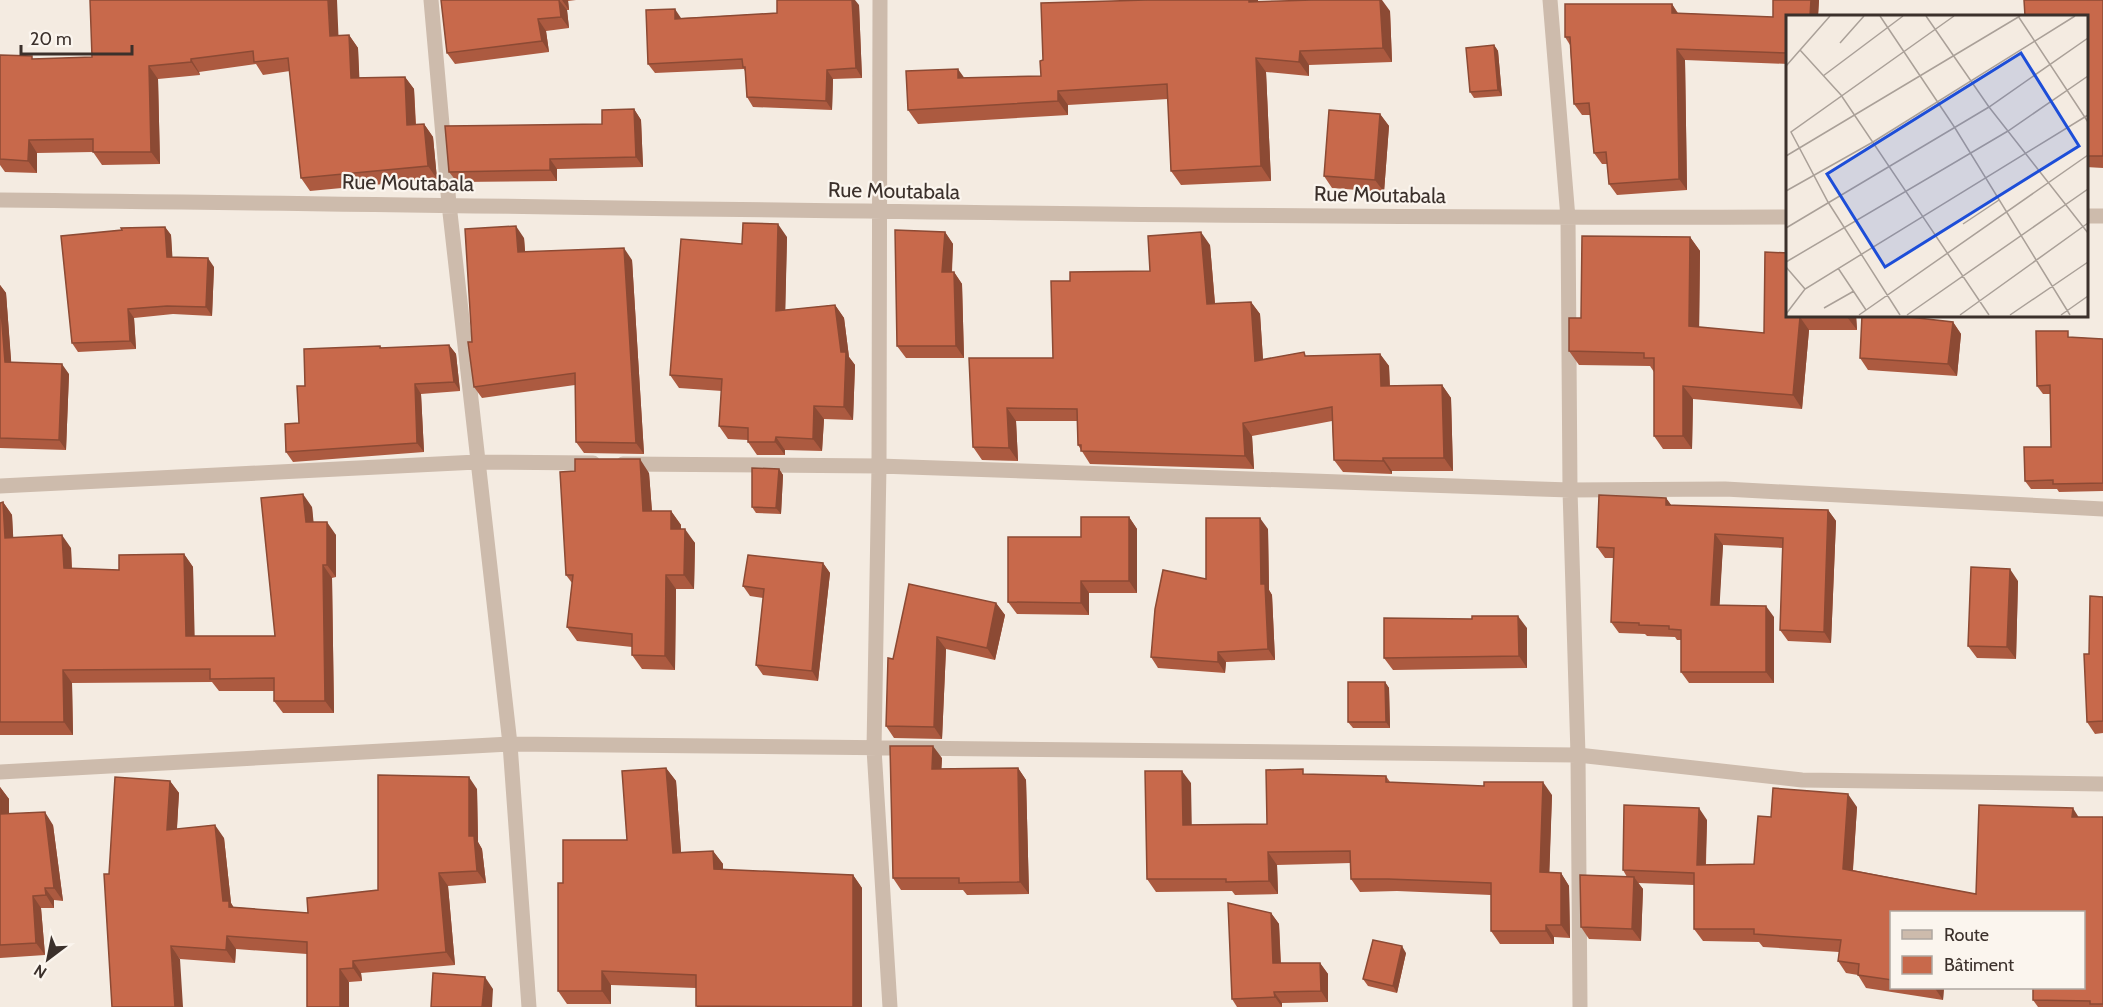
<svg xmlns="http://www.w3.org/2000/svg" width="2103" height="1007" font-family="Cabin,sans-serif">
	<rect width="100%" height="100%" fill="#f4ebe1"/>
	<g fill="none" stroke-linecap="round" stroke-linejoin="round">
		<path stroke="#cdbbac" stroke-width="15" d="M 431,0 L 449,204 L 510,744 L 529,1007
			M 880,0 L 879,466 L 874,749 L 890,1007
			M 1550,0 L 1568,218 L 1570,490 L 1578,755 L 1580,1007
			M 0,200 C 596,206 1192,219 1788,217
			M 2086,216 L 2103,216
			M 623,464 L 879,466 L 1570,490 L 1725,489 L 2103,509
			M 0,486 L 477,462 L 593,463
			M 0,772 L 510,744 L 1578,755 L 1802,780 L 2103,784"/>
	</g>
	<path fill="#ac5a40" d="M 441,0 L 576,0 L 568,1 L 569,10 L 567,10 L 569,28 L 546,31 L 549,52 L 455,64 L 447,53 Z
		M 1147,0 L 1258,0 L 1258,2 L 1390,11 L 1392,62 L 1309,65 L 1309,76 L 1266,72 L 1271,181 L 1181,185 L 1171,171 L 1168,99 L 1068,105 L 1068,115 L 918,124 L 908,110 L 964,78 L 1041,76 Z
		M 1773,0 L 1819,0 L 1818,16 L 1788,16 L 1788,64 L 1685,60 L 1687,190 L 1617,195 L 1609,184 L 1607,164 L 1602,164 L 1594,153 L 1590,115 L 1582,115 L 1574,104 L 1570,45 L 1565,37 L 1672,4 L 1678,13 L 1773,17 Z
		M 2103,0 L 2103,168 L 2086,167 L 2086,16 Z
		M 859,5 L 862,78 L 833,79 L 832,110 L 753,107 L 747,97 L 745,71 L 744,69 L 655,73 L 648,64 L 681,18 L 777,13 Z
		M 338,35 L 349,35 L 358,48 L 359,78 L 405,77 L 414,89 L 416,124 L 424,124 L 433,137 L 437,179 L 310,191 L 301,178 L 290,71 L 263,75 L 256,64 L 199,72 L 200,75 L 158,79 L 160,164 L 102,165 L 93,152 L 37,153 L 37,173 L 5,172 L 0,165 L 0,55 L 34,59 L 92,57 Z
		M 1494,45 L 1498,51 L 1502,96 L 1474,98 L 1470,92 Z
		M 634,109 L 641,120 L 643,167 L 557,169 L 557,181 L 457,182 L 449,172 L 602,124 Z
		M 1380,114 L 1389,126 L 1384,192 L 1332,188 L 1324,176 Z
		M 165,227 L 171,235 L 172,257 L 214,267 L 212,316 L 173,314 L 134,318 L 136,349 L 78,352 L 72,343 Z
		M 945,232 L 953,244 L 952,272 L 954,272 L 962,284 L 964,358 L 906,358 L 897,346 Z
		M 787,237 L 785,310 L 835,305 L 844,318 L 849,357 L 855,365 L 853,420 L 824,419 L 822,451 L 785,450 L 785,455 L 757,455 L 748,442 L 748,440 L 728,439 L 719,426 L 722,391 L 679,388 L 670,375 L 742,244 Z
		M 1690,237 L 1700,251 L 1699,327 L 1764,333 L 1765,252 L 1856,315 L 1857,330 L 1809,330 L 1802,409 L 1693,399 L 1692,449 L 1663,449 L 1654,436 L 1654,372 L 1650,366 L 1579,365 L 1569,351 L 1581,318 Z
		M 524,238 L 525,252 L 632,260 L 644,454 L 584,453 L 576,442 L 575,385 L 482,398 L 474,387 L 472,342 Z
		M 1210,245 L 1215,303 L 1251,302 L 1260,314 L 1263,360 L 1306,356 L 1380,354 L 1389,366 L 1390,386 L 1442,385 L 1451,398 L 1453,471 L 1392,471 L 1392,474 L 1343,472 L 1334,460 L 1332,421 L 1252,436 L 1254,469 L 1090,464 L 1078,445 L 1078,421 L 1016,421 L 1018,461 L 982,460 L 973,447 L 1053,358 L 1070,281 L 1150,271 Z
		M 0,285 L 6,293 L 11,362 L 69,374 L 66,450 L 0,448 Z
		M 1953,322 L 1961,334 L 1957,376 L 1868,370 L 1860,358 Z
		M 2072,337 L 2103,339 L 2103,491 L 2059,492 L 2057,489 L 2031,489 L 2025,481 L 2051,447 L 2050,394 L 2043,394 L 2037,386 Z
		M 449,345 L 456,354 L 460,391 L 421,394 L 424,452 L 293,462 L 286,452 L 299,423 L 305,386 L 380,346 L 382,348 Z
		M 779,469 L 783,475 L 781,514 L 756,513 L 752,507 Z
		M 649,473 L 652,511 L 671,511 L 681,525 L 681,529 L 695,543 L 694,589 L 676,589 L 675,670 L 642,669 L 632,655 L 632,647 L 577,641 L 567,627 L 572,583 L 566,575 Z
		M 1666,498 L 1671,505 L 1828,510 L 1836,521 L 1831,643 L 1788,641 L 1780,630 L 1783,548 L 1723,545 L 1719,605 L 1774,617 L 1774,683 L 1689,683 L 1681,672 L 1681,640 L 1677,640 L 1675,637 L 1647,636 L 1645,634 L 1619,633 L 1611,622 L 1614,558 L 1605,558 L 1597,547 Z
		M 3,502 L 12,515 L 13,538 L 71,548 L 72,568 L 119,570 L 184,554 L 193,567 L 194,636 L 275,636 L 312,507 L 313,522 L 336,535 L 336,577 L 332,578 L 334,713 L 283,713 L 274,701 L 274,691 L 219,691 L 212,682 L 72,683 L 73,735 L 0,735 L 0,503 Z
		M 1129,517 L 1137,529 L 1137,593 L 1089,593 L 1089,615 L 1017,614 L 1008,602 L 1081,537 Z
		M 1268,529 L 1269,590 L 1272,595 L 1275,660 L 1226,662 L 1225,673 L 1158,668 L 1151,657 L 1206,579 Z
		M 823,563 L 830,573 L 818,681 L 763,675 L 756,665 L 763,598 L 750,596 L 743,586 Z
		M 2018,581 L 2016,659 L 1977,658 L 1968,646 Z
		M 2103,597 L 2103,733 L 2095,734 L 2087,722 L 2089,654 Z
		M 996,603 L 1005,615 L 995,660 L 946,649 L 942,739 L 894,738 L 886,726 L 893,659 Z
		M 1527,628 L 1527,668 L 1393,670 L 1384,658 Z
		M 1385,682 L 1389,688 L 1390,728 L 1353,728 L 1348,722 Z
		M 942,758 L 941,769 L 1018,768 L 1026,780 L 1029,894 L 967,895 L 963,890 L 901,890 L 893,878 Z
		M 666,768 L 676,781 L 681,852 L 713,851 L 723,864 L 723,870 L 853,875 L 862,888 L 862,1007 L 697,1007 L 696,988 L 611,985 L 611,1004 L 567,1004 L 558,991 L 627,840 Z
		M 1307,774 L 1386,776 L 1390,782 L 1552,795 L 1549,873 L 1561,873 L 1569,886 L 1570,938 L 1554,937 L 1554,944 L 1500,944 L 1491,931 L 1491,895 L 1397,891 L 1360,892 L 1351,879 L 1351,863 L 1277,865 L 1278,894 L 1235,895 L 1232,891 L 1156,892 L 1147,879 L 1191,783 L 1191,825 L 1267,824 Z
		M 170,781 L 179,793 L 177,829 L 224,838 L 231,903 L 233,907 L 308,913 L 378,890 L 477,789 L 478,842 L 482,849 L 486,883 L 448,886 L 455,965 L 361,973 L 362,981 L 349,982 L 307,954 L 236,949 L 235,963 L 180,959 L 109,874 Z
		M 0,787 L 9,799 L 9,814 L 53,825 L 63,901 L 54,900 L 54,908 L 41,908 L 45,955 L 0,958 Z
		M 1857,807 L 1853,870 L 1976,894 L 2078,817 L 2103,817 L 2103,1007 L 2038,1007 L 2033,1000 L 2084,912 L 1892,912 L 1892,987 L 1944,987 L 1943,1000 L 1866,988 L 1858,975 L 1846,973 L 1838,961 L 1839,952 L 1763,947 L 1759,942 L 1703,941 L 1694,929 L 1694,885 L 1638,883 L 1643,889 L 1641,941 L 1589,939 L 1581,927 L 1627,877 L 1623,870 L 1707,820 L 1706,865 L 1754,864 L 1771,817 Z
		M 1271,913 L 1279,924 L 1281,963 L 1320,963 L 1328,974 L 1328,1002 L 1282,1003 L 1282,1007 L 1237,1007 L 1232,999 Z
		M 1406,953 L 1397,993 L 1368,986 L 1363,979 Z"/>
	<path fill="#8c4a34" d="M 328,0 L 337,0 L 339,49 L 330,36 Z
		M 559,0 L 567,10 L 569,28 L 561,17 Z
		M 562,0 L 568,0 L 569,10 Z
		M 852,0 L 855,0 L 859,5 L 862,78 L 856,68 Z
		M 1249,0 L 1258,0 L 1259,17 L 1249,2 Z
		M 1380,0 L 1382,0 L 1390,11 L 1392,62 L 1383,48 Z
		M 1811,0 L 1819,0 L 1818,16 L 1810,16 Z
		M 1672,4 L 1679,16 L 1672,13 Z
		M 675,9 L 681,18 L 682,29 L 675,19 Z
		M 538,19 L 546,31 L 549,52 L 542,41 Z
		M 349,35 L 358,48 L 360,91 L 351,78 Z
		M 1494,45 L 1498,51 L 1502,96 L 1498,90 Z
		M 1677,49 L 1685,60 L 1687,190 L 1679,179 Z
		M 1300,51 L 1309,65 L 1309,76 L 1299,62 Z
		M 1256,58 L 1266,72 L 1271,181 L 1261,166 Z
		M 191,59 L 199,72 L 200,75 L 191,62 Z
		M 149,66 L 158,79 L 160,164 L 151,152 Z
		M 958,69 L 968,83 L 958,78 Z
		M 827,70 L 833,79 L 832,110 L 826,101 Z
		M 405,77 L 414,89 L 416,137 L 407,125 Z
		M 1058,91 L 1068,105 L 1068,115 L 1058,101 Z
		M 634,109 L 641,120 L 643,167 L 636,157 Z
		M 1380,114 L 1389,126 L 1384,192 L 1375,180 Z
		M 424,124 L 433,137 L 437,179 L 428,166 Z
		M 29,140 L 37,153 L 37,173 L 28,161 Z
		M 550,159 L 557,169 L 557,181 L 550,170 Z
		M 778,224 L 787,237 L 785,324 L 776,311 Z
		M 516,226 L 524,238 L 526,263 L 518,252 Z
		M 165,227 L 171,235 L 173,265 L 167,257 Z
		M 945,232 L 953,244 L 951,284 L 942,272 Z
		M 1201,232 L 1210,245 L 1216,317 L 1207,304 Z
		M 1690,237 L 1700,251 L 1699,340 L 1689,326 Z
		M 624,248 L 632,260 L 644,454 L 636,443 Z
		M 208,258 L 214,267 L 212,316 L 206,307 Z
		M 954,272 L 962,284 L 964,358 L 956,346 Z
		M 0,285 L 6,293 L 12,372 L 5,362 L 0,298 Z
		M 1251,302 L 1260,314 L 1264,374 L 1255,361 Z
		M 835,305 L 844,318 L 849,357 L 855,365 L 853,420 L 844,407 L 841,352 Z
		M 128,309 L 134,318 L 136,349 L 130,341 Z
		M 1847,315 L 1856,315 L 1857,330 L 1847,317 Z
		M 1800,317 L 1809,330 L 1802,409 L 1793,395 Z
		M 1953,322 L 1961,334 L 1957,376 L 1948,364 Z
		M 449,345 L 456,354 L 460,391 L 454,382 Z
		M 1380,354 L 1389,366 L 1390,398 L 1381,386 Z
		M 62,364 L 69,374 L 66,450 L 59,440 Z
		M 415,384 L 421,394 L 424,452 L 417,443 Z
		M 1442,385 L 1451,398 L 1453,471 L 1444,458 Z
		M 1683,386 L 1693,399 L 1692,449 L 1683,436 Z
		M 814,406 L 824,419 L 822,451 L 813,439 Z
		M 1007,408 L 1016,421 L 1018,461 L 1009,448 Z
		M 1243,423 L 1252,436 L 1254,469 L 1245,456 Z
		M 776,437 L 785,450 L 785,455 L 775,442 Z
		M 1383,458 L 1392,471 L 1392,474 L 1383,461 Z
		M 640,459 L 649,473 L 653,525 L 643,511 Z
		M 779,469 L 783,475 L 781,514 L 776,508 Z
		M 303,494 L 312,507 L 315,535 L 306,522 Z
		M 1666,498 L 1674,509 L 1666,505 Z
		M 3,502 L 12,515 L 14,551 L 5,538 Z
		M 1828,510 L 1836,521 L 1831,643 L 1824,632 Z
		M 671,511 L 681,525 L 681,543 L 671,529 Z
		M 1129,517 L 1137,529 L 1137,593 L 1129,581 Z
		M 1260,518 L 1268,529 L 1269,590 L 1272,595 L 1275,660 L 1268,649 L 1261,584 Z
		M 327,522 L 336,535 L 336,577 L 327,565 Z
		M 685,529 L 695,543 L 694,589 L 684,575 Z
		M 1715,534 L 1723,545 L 1719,616 L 1711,605 Z
		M 62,535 L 71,548 L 72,580 L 64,568 Z
		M 184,554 L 193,567 L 195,649 L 186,636 Z
		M 823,563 L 830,573 L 818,681 L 812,671 Z
		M 323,565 L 332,578 L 334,713 L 325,701 Z
		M 2010,569 L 2018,581 L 2016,659 L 2007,647 Z
		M 666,575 L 676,589 L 675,670 L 665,656 Z
		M 1081,581 L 1089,593 L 1089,615 L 1081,603 Z
		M 996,603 L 1005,615 L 995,660 L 987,648 Z
		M 1766,606 L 1774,617 L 1774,683 L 1766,672 Z
		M 1518,616 L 1527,628 L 1527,668 L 1519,656 Z
		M 937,637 L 946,649 L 942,739 L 934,727 Z
		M 1218,652 L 1226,662 L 1225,673 L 1218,662 Z
		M 63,670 L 72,683 L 73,735 L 64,722 Z
		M 1385,682 L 1389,688 L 1390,728 L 1386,722 Z
		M 933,746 L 942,758 L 941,781 L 932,769 Z
		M 666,768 L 676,781 L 682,866 L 673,853 Z
		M 1018,768 L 1026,780 L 1029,894 L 1020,882 Z
		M 1182,771 L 1191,783 L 1192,837 L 1183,825 Z
		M 469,777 L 477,789 L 478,842 L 482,849 L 486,883 L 477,871 L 469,836 Z
		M 170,781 L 179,793 L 176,842 L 167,830 Z
		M 1543,782 L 1552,795 L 1549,885 L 1540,872 Z
		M 0,787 L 9,799 L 9,827 L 1,814 Z
		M 1848,794 L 1857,807 L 1852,881 L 1843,869 Z
		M 1699,808 L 1707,820 L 1705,878 L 1697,865 Z
		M 2073,808 L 2081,821 L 2072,817 Z
		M 45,812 L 53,825 L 63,901 L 54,888 Z
		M 215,825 L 224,838 L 231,903 L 238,914 L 223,901 Z
		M 713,851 L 723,864 L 723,882 L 714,869 Z
		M 1268,852 L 1277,865 L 1278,894 L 1269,881 Z
		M 439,873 L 448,886 L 455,965 L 446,952 Z
		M 1561,873 L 1569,886 L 1570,938 L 1561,925 Z
		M 853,875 L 862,888 L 862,1007 L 853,1007 Z
		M 1634,877 L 1643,889 L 1641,941 L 1632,929 Z
		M 45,888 L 54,900 L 54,908 L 46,895 Z
		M 33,896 L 41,908 L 45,955 L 36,943 Z
		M 1271,913 L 1279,924 L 1281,974 L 1273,963 Z
		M 1546,925 L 1554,937 L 1554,944 L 1546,931 Z
		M 227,936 L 236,949 L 235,963 L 226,950 Z
		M 171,946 L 180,959 L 183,1007 L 175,1007 Z
		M 1402,946 L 1406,953 L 1397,993 L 1393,986 Z
		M 353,961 L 361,973 L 362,981 L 353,968 Z
		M 1320,963 L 1328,974 L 1328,1002 L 1321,991 Z
		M 340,969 L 349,982 L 349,1007 L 340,1007 Z
		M 602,971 L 611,985 L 611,1004 L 602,991 Z
		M 485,977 L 493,989 L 492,1007 L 482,1007 Z
		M 1934,987 L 1944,987 L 1943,1000 Z
		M 1274,992 L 1282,1003 L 1282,1007 L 1275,997 Z"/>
	<path fill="#c8694b" stroke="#8c4a34" stroke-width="1.5" d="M 90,0 L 328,0 L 330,36 L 349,35 L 351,78 L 405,77 L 407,125 L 424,124 L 428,166 L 301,178 L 288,58 L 254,62 L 253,51 L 191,59 L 191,62 L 149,66 L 151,152 L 93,152 L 93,139 L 29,140 L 28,161 L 0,159 L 0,55 L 32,56 L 32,59 L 92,57 Z
		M 441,0 L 559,0 L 561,17 L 538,19 L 542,41 L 447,53 Z
		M 777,0 L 852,0 L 856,68 L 827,70 L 826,101 L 747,97 L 745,67 L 743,67 L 742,59 L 648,64 L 646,10 L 675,9 L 675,19 L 777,13 Z
		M 1147,0 L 1249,0 L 1249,2 L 1313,0 L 1380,0 L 1383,48 L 1300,51 L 1299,62 L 1256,58 L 1261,166 L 1171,171 L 1167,84 L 1058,91 L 1058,101 L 908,110 L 906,71 L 958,69 L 958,78 L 1041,76 L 1040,61 L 1043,60 L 1041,3 Z
		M 1773,0 L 1811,0 L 1810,16 L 1788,16 L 1788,53 L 1677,49 L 1679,179 L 1609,184 L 1606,152 L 1594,153 L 1589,103 L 1574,104 L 1570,37 L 1565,37 L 1565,4 L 1672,4 L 1672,13 L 1773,17 Z
		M 2024,0 L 2103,0 L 2103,156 L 2086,156 L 2086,16 L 2025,16 Z
		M 1494,45 L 1498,90 L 1470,92 L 1466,48 Z
		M 634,109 L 636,157 L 550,159 L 550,170 L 449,172 L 445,126 L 602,124 L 602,110 Z
		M 1329,110 L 1380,114 L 1375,180 L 1324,176 Z
		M 743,223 L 778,224 L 776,311 L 835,305 L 841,352 L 846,352 L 844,407 L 814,406 L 813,439 L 776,437 L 775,442 L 748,442 L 748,428 L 719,426 L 722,379 L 670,375 L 681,239 L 742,244 Z
		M 516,226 L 518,252 L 624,248 L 636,443 L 576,442 L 575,373 L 474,387 L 468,342 L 472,342 L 465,229 Z
		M 165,227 L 167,257 L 208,258 L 206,307 L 167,306 L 128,309 L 130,341 L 72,343 L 61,236 L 122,230 L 121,228 Z
		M 895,230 L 945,232 L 942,272 L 954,272 L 956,346 L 897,346 Z
		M 1201,232 L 1207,304 L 1251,302 L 1255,361 L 1304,352 L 1305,356 L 1380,354 L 1381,386 L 1442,385 L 1444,458 L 1383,458 L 1383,461 L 1334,460 L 1332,407 L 1243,423 L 1245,456 L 1081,451 L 1081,445 L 1078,445 L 1077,409 L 1007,408 L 1009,448 L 973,447 L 969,358 L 1053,358 L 1051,281 L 1070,281 L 1070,272 L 1150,271 L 1148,236 Z
		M 1582,236 L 1690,237 L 1689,326 L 1764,333 L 1765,252 L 1788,253 L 1788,315 L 1847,315 L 1847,317 L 1800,317 L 1793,395 L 1683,386 L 1683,436 L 1654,436 L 1654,358 L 1644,358 L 1644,353 L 1569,351 L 1569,318 L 1581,318 Z
		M 0,298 L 5,362 L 62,364 L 59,440 L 0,438 Z
		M 1862,315 L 1891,315 L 1953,322 L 1948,364 L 1860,358 Z
		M 2036,331 L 2068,331 L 2068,337 L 2103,339 L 2103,483 L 2053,484 L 2053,480 L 2025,481 L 2024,447 L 2051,447 L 2050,385 L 2037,386 Z
		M 449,345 L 454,382 L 415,384 L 417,443 L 286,452 L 285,424 L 299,423 L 297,386 L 305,386 L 304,349 L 380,346 L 380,348 Z
		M 575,459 L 640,459 L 643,511 L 671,511 L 671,529 L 685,529 L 684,575 L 666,575 L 665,656 L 632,655 L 632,634 L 567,627 L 573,575 L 566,575 L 560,472 L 575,471 Z
		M 752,468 L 779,469 L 776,508 L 752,507 Z
		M 303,494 L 306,522 L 327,522 L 327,565 L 323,565 L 325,701 L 274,701 L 274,678 L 210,679 L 210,669 L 63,670 L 64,722 L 0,722 L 0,503 L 3,502 L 5,538 L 62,535 L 64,568 L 119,570 L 119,555 L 184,554 L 186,636 L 275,636 L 261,498 Z
		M 1599,495 L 1666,498 L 1666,505 L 1828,510 L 1824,632 L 1780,630 L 1783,538 L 1715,534 L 1711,605 L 1766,606 L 1766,672 L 1681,672 L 1681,630 L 1669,629 L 1669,626 L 1639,625 L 1639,623 L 1611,622 L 1614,548 L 1597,547 Z
		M 1081,517 L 1129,517 L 1129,581 L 1081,581 L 1081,603 L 1008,602 L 1008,537 L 1081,537 Z
		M 1206,518 L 1260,518 L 1261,584 L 1265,584 L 1268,649 L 1218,652 L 1218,662 L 1151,657 L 1155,609 L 1163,570 L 1206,579 Z
		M 748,555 L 823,563 L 812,671 L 756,665 L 764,589 L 743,586 Z
		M 1971,567 L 2010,569 L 2007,647 L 1968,646 Z
		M 909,584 L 996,603 L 987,648 L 937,637 L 934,727 L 886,726 L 888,658 L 893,659 Z
		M 2090,596 L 2103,597 L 2103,721 L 2087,722 L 2084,654 L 2089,654 Z
		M 1472,616 L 1518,616 L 1519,656 L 1384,658 L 1384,618 L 1472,619 Z
		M 1348,682 L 1385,682 L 1386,722 L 1348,722 Z
		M 890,746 L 933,746 L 932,769 L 1018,768 L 1020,882 L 959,883 L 959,878 L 893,878 Z
		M 666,768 L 673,853 L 713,851 L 714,869 L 853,875 L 853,1007 L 696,1006 L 696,975 L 602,971 L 602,991 L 558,991 L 558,883 L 563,883 L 563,840 L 627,840 L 622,771 Z
		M 1303,769 L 1303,774 L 1386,776 L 1386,782 L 1484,786 L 1484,782 L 1543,782 L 1540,872 L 1561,873 L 1561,925 L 1546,925 L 1546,931 L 1491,931 L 1491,883 L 1388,879 L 1351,879 L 1350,851 L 1268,852 L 1269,881 L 1226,882 L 1226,879 L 1147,879 L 1145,771 L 1182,771 L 1183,825 L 1267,824 L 1266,770 Z
		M 378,775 L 469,777 L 469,836 L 474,836 L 477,871 L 439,873 L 446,952 L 353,961 L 353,968 L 340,969 L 340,1007 L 307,1007 L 307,942 L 227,936 L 226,950 L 171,946 L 175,1007 L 112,1007 L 104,874 L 109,874 L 115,777 L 170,781 L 167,830 L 215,825 L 223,901 L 229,901 L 229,907 L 308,913 L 307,898 L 378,890 Z
		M 1773,788 L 1848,794 L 1843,869 L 1976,894 L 1979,805 L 2073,808 L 2072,817 L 2103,817 L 2103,1004 L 2090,1004 L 2090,1001 L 2033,1000 L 2033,987 L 2084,987 L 2084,912 L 1892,912 L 1892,980 L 1858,975 L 1859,964 L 1838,961 L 1841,940 L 1754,934 L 1754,929 L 1694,929 L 1694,873 L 1623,870 L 1624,805 L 1699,808 L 1697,865 L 1754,864 L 1758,816 L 1771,817 Z
		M 0,795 L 1,814 L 45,812 L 54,888 L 45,888 L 46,895 L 33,896 L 36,943 L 0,945 Z
		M 1580,875 L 1634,877 L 1632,929 L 1581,927 Z
		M 1228,903 L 1271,913 L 1273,963 L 1320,963 L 1321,991 L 1274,992 L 1275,997 L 1232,999 Z
		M 1373,940 L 1402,946 L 1393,986 L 1363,979 Z
		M 433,973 L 485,977 L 482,1007 L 431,1007 Z"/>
	<g text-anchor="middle" stroke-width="4.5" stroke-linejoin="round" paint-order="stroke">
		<g font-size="21" fill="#3b302b" stroke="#fbf5ee">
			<text transform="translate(408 183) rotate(1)" y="7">Rue Moutabala</text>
			<text transform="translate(894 191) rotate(1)" y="7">Rue Moutabala</text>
			<text transform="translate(1380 195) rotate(1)" y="7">Rue Moutabala</text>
		</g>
	</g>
	<g transform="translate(1786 15)">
		<rect width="302" height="302" fill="#f4ebe1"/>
		<path fill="none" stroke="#aaa098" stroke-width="1.5" d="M 94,1 L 169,113 L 284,300M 140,1 L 203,92 L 302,218M 232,1 L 302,107M 54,28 L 78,1M 14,35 L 55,80 L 203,300M 0,51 L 44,1M 37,61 L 117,1M 0,141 L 234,1M 0,176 L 87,127 L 289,1M 177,209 L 213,185M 0,213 L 203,92 L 302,23M 0,247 L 222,116 L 302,61M 0,252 L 19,274M 52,253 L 80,295M 38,293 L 68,276M 0,299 L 19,274 L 302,100M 73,300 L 302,140M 114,300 L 42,187 L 5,117 L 168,1M 121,300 L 302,174M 174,300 L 302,208M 224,300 L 302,247M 275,300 L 302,281"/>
		<path fill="#1d4ed8" fill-opacity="0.15" stroke="#1d4ed8" stroke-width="3" d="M 235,38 L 293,131 L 99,252 L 41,159 Z"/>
		<rect width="302" height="302" fill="none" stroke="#3b302b" stroke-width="3"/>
	</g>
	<rect x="1890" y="911" width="195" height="78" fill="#fbf5ee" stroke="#aea6a0" stroke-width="1.5"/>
	<rect x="1902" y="930" width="30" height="9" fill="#cdbbac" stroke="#aea6a0" stroke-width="1.5"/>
	<text x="1944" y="941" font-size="18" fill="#3b302b">Route</text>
	<rect x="1902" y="956" width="30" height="18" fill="#c8694b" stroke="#aea6a0" stroke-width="1.5"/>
	<text x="1944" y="971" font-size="18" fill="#3b302b">Bâtiment</text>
	<g transform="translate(48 959) rotate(212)" stroke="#fbf5ee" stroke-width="4.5" paint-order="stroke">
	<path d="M0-4.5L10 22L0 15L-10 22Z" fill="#3b302b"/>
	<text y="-9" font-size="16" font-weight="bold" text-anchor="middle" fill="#3b302b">N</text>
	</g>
	<path d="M21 45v9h111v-9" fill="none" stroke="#3b302b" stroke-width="3"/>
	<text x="30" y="45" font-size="18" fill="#3b302b" stroke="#fbf5ee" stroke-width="4.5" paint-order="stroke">20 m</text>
</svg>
